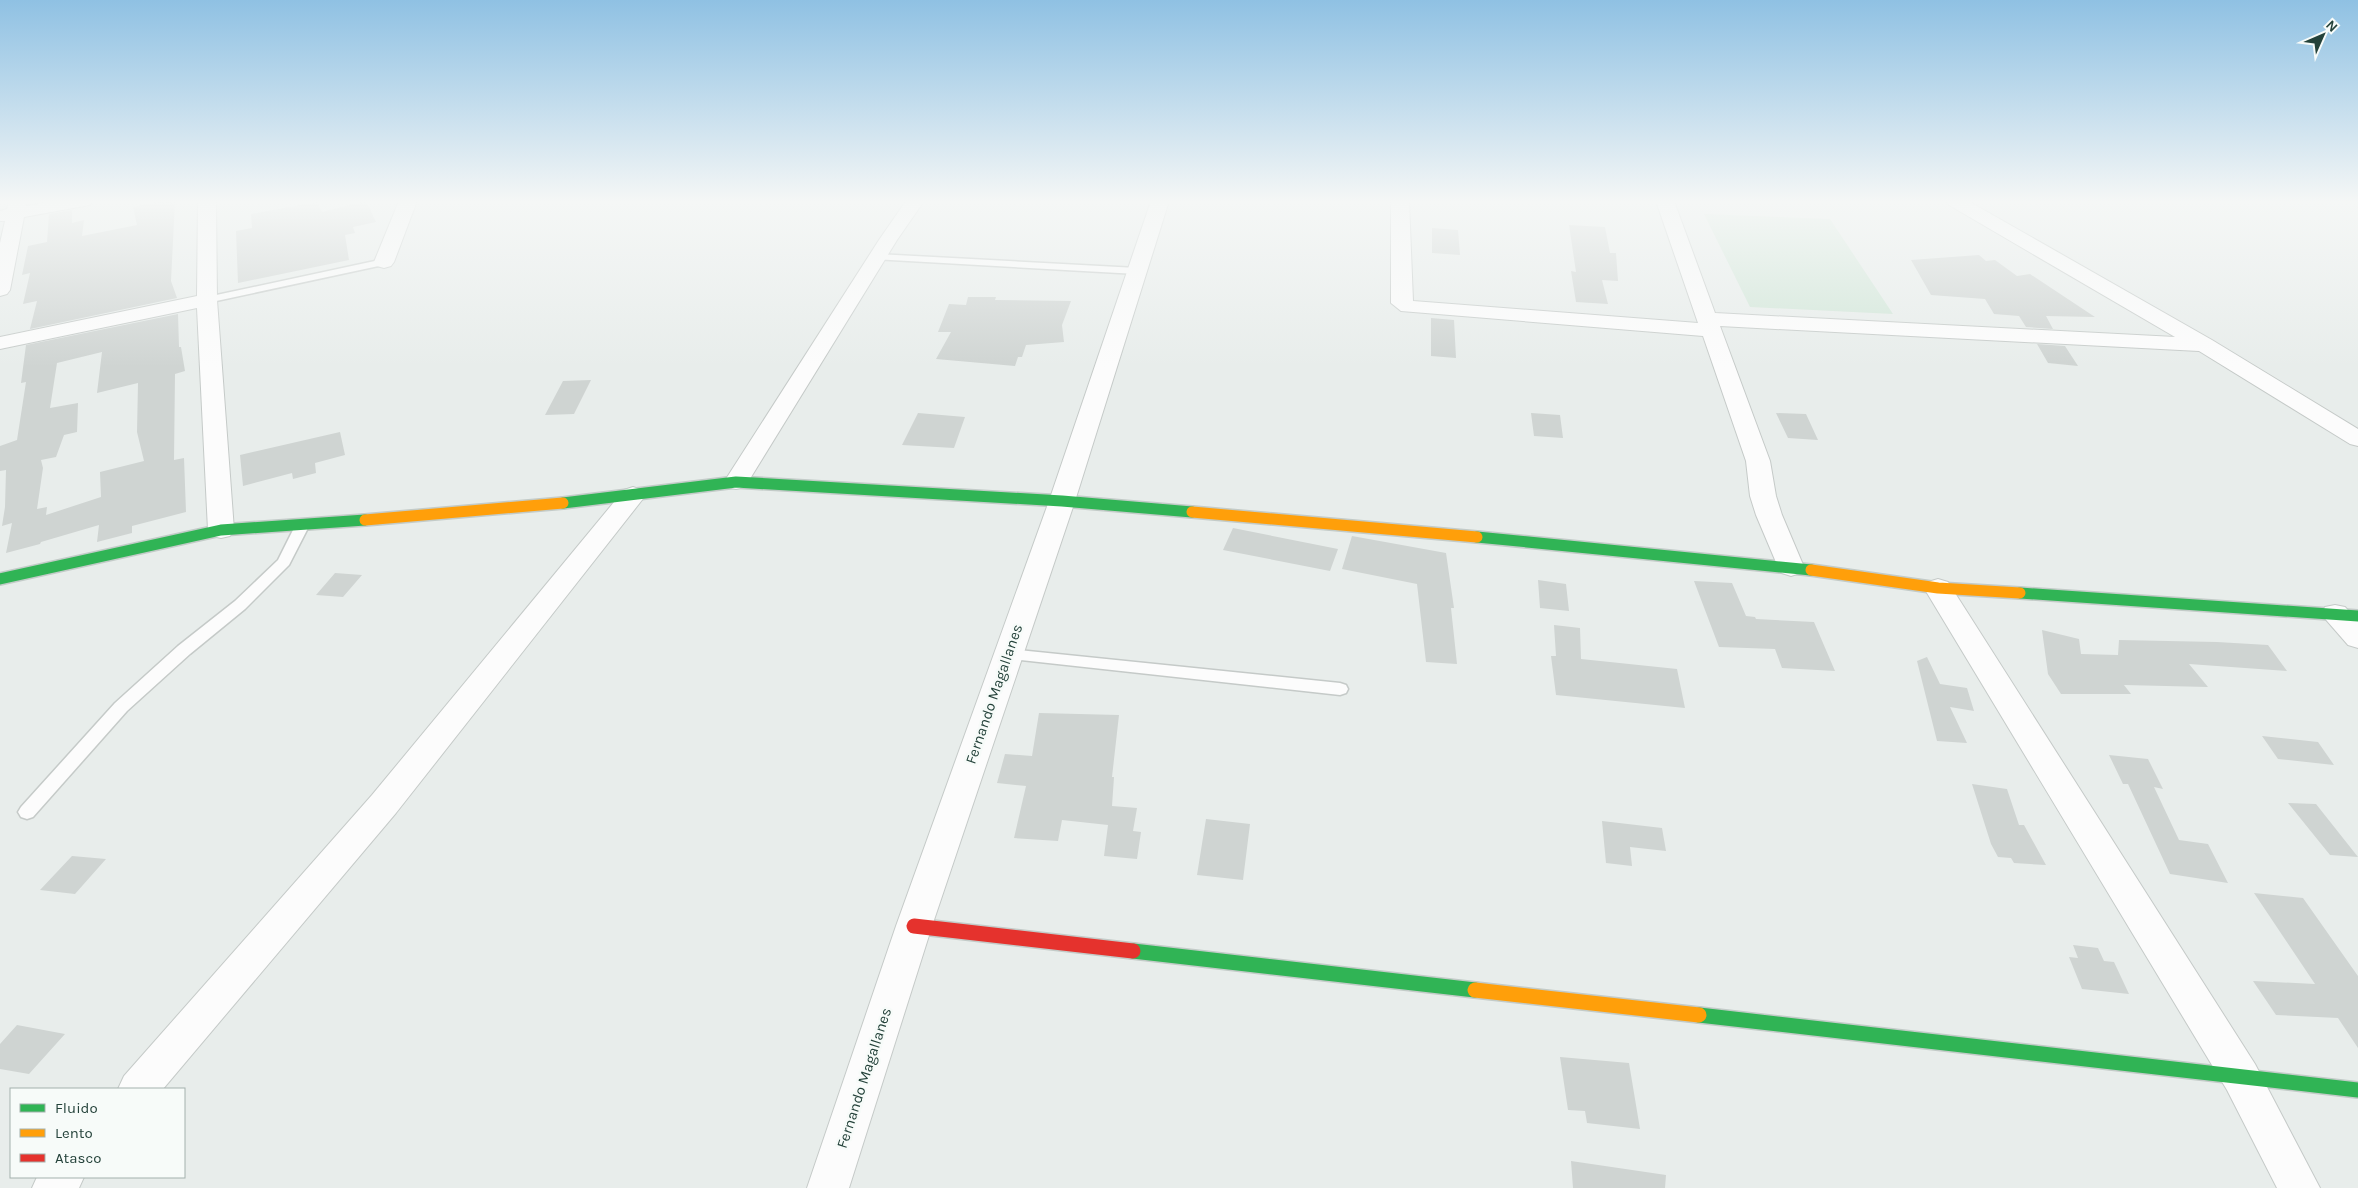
<svg xmlns="http://www.w3.org/2000/svg" width="2358" height="1188" font-family="Karla,sans-serif">
	<rect width="100%" height="100%" fill="#e8edeb"/>
	<path fill="#d1e6d8" d="M 1704,214 L 1830,219 L 1893,314 L 1750,307 Z"/>
	<path fill="#cfd4d2" fill-rule="evenodd" d="M 162,201 L 175,201 L 171,281 L 177,298 L 30,329 L 37,301 L 23,304 L 30,273 L 22,275 L 28,246 L 47,242 L 49,214 L 72,210 L 72,223 L 84,220 L 82,236 L 137,225 L 133,207 Z
		M 366,201 L 376,222 L 353,227 L 355,233 L 345,235 L 349,260 L 238,283 L 236,231 L 252,228 L 251,214 L 317,202 L 322,212 Z
		M 1569,225 L 1605,227 L 1610,253 L 1616,253 L 1618,281 L 1602,280 L 1608,304 L 1576,302 L 1571,271 L 1576,272 Z
		M 1432,228 L 1458,230 L 1460,255 L 1432,253 Z
		M 1979,255 L 1986,261 L 1995,260 L 2017,276 L 2030,274 L 2095,317 L 2046,316 L 2053,329 L 2026,327 L 2019,316 L 1994,314 L 1985,299 L 1931,295 L 1911,260 Z
		M 968,297 L 996,297 L 995,300 L 1071,301 L 1062,325 L 1064,342 L 1026,345 L 1022,357 L 1018,357 L 1015,366 L 936,359 L 951,332 L 938,332 L 949,304 L 966,305 Z
		M 178,314 L 179,347 L 181,347 L 185,371 L 175,374 L 174,460 L 184,458 L 186,512 L 132,526 L 132,533 L 97,542 L 99,525 L 41,542 L 40,544 L 6,553 L 12,523 L 2,526 L 5,507 L 6,470 L 0,471 L 0,446 L 17,440 L 26,382 L 21,383 L 26,345 ZM 102,352 L 97,393 L 138,383 L 137,432 L 144,461 L 100,472 L 101,497 L 46,515 L 47,507 L 37,509 L 43,468 L 41,460 L 56,457 L 64,435 L 77,432 L 78,403 L 50,408 L 57,363 Z
		M 1431,318 L 1454,320 L 1456,358 L 1431,356 Z
		M 2037,344 L 2065,346 L 2078,366 L 2048,363 Z
		M 591,380 L 574,414 L 545,415 L 563,381 Z
		M 918,413 L 965,417 L 954,448 L 902,445 Z
		M 1531,413 L 1560,415 L 1563,438 L 1534,436 Z
		M 1776,413 L 1806,414 L 1818,440 L 1788,438 Z
		M 340,432 L 345,455 L 315,463 L 316,473 L 293,479 L 292,473 L 243,486 L 240,455 Z
		M 1233,528 L 1338,549 L 1330,571 L 1223,550 Z
		M 1352,536 L 1446,553 L 1454,608 L 1451,608 L 1457,664 L 1426,662 L 1417,584 L 1342,569 Z
		M 335,573 L 362,575 L 343,597 L 316,595 Z
		M 1538,580 L 1566,584 L 1569,611 L 1540,608 Z
		M 1694,581 L 1732,583 L 1746,616 L 1755,617 L 1756,619 L 1814,622 L 1835,671 L 1782,668 L 1775,649 L 1719,647 Z
		M 1554,625 L 1580,628 L 1581,659 L 1677,669 L 1685,708 L 1556,695 L 1551,656 L 1556,656 Z
		M 2042,630 L 2079,639 L 2081,654 L 2118,655 L 2119,640 L 2217,642 L 2268,645 L 2287,671 L 2189,664 L 2208,687 L 2124,685 L 2131,694 L 2061,694 L 2048,674 Z
		M 1927,657 L 1940,684 L 1967,688 L 1974,711 L 1950,707 L 1967,743 L 1937,741 L 1917,661 Z
		M 1039,713 L 1119,715 L 1112,777 L 1114,777 L 1112,806 L 1137,808 L 1133,831 L 1141,832 L 1137,859 L 1104,856 L 1108,825 L 1062,820 L 1058,841 L 1014,838 L 1026,786 L 997,783 L 1005,754 L 1032,756 Z
		M 2262,736 L 2318,742 L 2334,765 L 2278,759 Z
		M 2109,755 L 2148,759 L 2163,789 L 2154,787 L 2179,840 L 2208,844 L 2228,883 L 2170,874 L 2128,784 L 2123,784 Z
		M 1972,784 L 2007,789 L 2019,825 L 2024,825 L 2046,865 L 2014,863 L 2011,858 L 1998,857 L 1991,844 Z
		M 2288,803 L 2316,804 L 2358,857 L 2330,855 Z
		M 1206,819 L 1250,824 L 1243,880 L 1197,875 Z
		M 1602,821 L 1662,828 L 1666,851 L 1630,847 L 1632,866 L 1606,863 Z
		M 72,856 L 106,859 L 75,894 L 40,890 Z
		M 2254,893 L 2303,898 L 2358,976 L 2358,1048 L 2338,1018 L 2276,1015 L 2253,981 L 2315,984 Z
		M 2073,945 L 2098,948 L 2104,961 L 2114,962 L 2129,994 L 2082,989 L 2069,957 L 2078,958 Z
		M 17,1025 L 65,1034 L 29,1074 L 0,1069 L 0,1044 Z
		M 1560,1057 L 1629,1063 L 1640,1129 L 1587,1123 L 1585,1111 L 1568,1110 Z
		M 1571,1161 L 1666,1175 L 1665,1188 L 1573,1188 Z"/>
	<g fill="none" stroke-linecap="round" stroke-linejoin="round">
		<defs>
			<path id="lane" d="M 877,254 L 1137,268 L 1142,271 L 1137,274 L 873,259 L 872,257 Z
				M 384,259 L 389,262 L 388,264 L 207,303 L 201,300 L 207,297 Z
				M 302,522 L 309,526 L 289,565 L 245,609 L 190,654 L 127,711 L 33,817 L 27,819 L 21,817 L 18,812 L 21,807 L 115,703 L 178,646 L 235,601 L 278,560 L 295,526 Z
				M 1008,649 L 1340,683 L 1346,685 L 1348,689 L 1346,693 L 1340,695 L 1002,658 L 1000,654 L 1002,650 Z"/>
			<path id="street" d="M 9,201 L 27,201 L 26,206 L 55,201 L 93,201 L 90,205 L 84,206 L 24,217 L 10,290 L 7,294 L 0,296 L 0,243 L 5,221 L 0,221 L 0,211 L 7,209 Z
				M 198,201 L 216,201 L 217,300 L 234,530 L 230,536 L 221,538 L 212,536 L 208,530 L 197,308 L 0,349 L 0,337 L 197,296 Z
				M 399,201 L 417,201 L 394,262 L 391,266 L 384,268 L 377,266 L 374,262 Z
				M 906,201 L 924,201 L 897,240 L 748,482 L 745,487 L 736,489 L 727,487 L 724,482 L 879,240 Z
				M 1151,201 L 1169,201 L 1075,501 L 932,926 L 849,1188 L 807,1188 L 896,926 L 1049,501 Z
				M 1391,201 L 1409,201 L 1413,301 L 1698,323 L 1656,201 L 1674,201 L 1715,313 L 2175,337 L 1949,205 L 1946,201 L 1968,201 L 2212,340 L 2358,429 L 2358,446 L 2350,444 L 2199,351 L 1720,326 L 1770,461 L 1776,496 L 1782,515 L 1804,567 L 1800,573 L 1791,576 L 1782,573 L 1778,567 L 1756,515 L 1750,496 L 1746,461 L 1703,336 L 1401,311 L 1391,303 Z
				M 633,487 L 642,490 L 646,495 L 642,500 L 396,813 L 163,1089 L 118,1089 L 124,1076 L 372,795 L 624,490 Z
				M 1938,579 L 1948,582 L 2255,1064 L 2320,1188 L 2277,1188 L 2227,1090 L 1924,588 L 1928,582 Z
				M 2335,605 L 2345,607 L 2358,621 L 2358,648 L 2348,645 L 2321,614 L 2325,607 Z
				M 37,1177 L 84,1177 L 79,1188 L 32,1188 Z"/>
			<path id="fast-far1" d="M 563,503 L 736,482 L 1062,501 L 1192,512
				M 1477,537 L 1811,570
				M 0,579 L 221,530 L 365,520
				M 2020,593 L 2358,616"/>
			<path id="fast" d="M 1133,951 L 1475,990
				M 1699,1015 L 2358,1090"/>
			<path id="slow-far1" d="M 1192,512 L 1477,537
				M 365,520 L 563,503
				M 1811,570 L 1938,588 L 2020,593"/>
			<path id="slow" d="M 1475,990 L 1699,1015"/>
			<path id="jam" d="M 914,926 L 1133,951"/>
		</defs>
		<use href="#lane" stroke="#c5cac8" stroke-width="3"/>
		<use href="#street" stroke="#c5cac8" stroke-width="2"/>
		<use href="#fast-far1" stroke="#c3cbc8" stroke-width="14"/>
		<use href="#fast" stroke="#c3cbc8" stroke-width="18"/>
		<use href="#slow-far1" stroke="#c3cbc8" stroke-width="14"/>
		<use href="#slow" stroke="#c3cbc8" stroke-width="18"/>
		<use href="#jam" stroke="#c3cbc8" stroke-width="18"/>
		<use href="#lane" fill="#fcfcfc" fill-rule="evenodd"/>
		<use href="#street" fill="#fcfcfc" fill-rule="evenodd"/>
		<use href="#fast-far1" stroke="#30b455" stroke-width="11"/>
		<use href="#fast" stroke="#30b455" stroke-width="15"/>
		<use href="#slow-far1" stroke="#ff9f0a" stroke-width="11"/>
		<use href="#slow" stroke="#ff9f0a" stroke-width="15"/>
		<use href="#jam" stroke="#e5322d" stroke-width="15"/>
	</g>
	<linearGradient id="sky" x2="0" y2="1"><stop stop-color="#8fc1e3"/><stop offset="0.55" stop-color="#f5f7f6"/><stop offset="1" stop-color="#f5f7f6" stop-opacity="0"/></linearGradient>
	<rect width="2358" height="367" fill="url(#sky)"/>
	<g text-anchor="middle" stroke-width="5" stroke-linejoin="round" paint-order="stroke">
		<g font-size="15" fill="#24423a" stroke="#f7fbf9">
			<text transform="translate(994 694) rotate(-71)" y="5">Fernando Magallanes</text>
			<text transform="translate(864 1078) rotate(-72)" y="5">Fernando Magallanes</text>
		</g>
	</g>
	<rect x="10" y="1088" width="175" height="90" fill="#f7fbf9" stroke="#a3b1ad"/>
	<rect x="20" y="1104" width="25" height="8" fill="#30b455" stroke="#a3b1ad"/>
	<text x="55" y="1113" font-size="15" fill="#24423a">Fluido</text>
	<rect x="20" y="1129" width="25" height="8" fill="#ff9f0a" stroke="#a3b1ad"/>
	<text x="55" y="1138" font-size="15" fill="#24423a">Lento</text>
	<rect x="20" y="1154" width="25" height="8" fill="#e5322d" stroke="#a3b1ad"/>
	<text x="55" y="1163" font-size="15" fill="#24423a">Atasco</text>
	<g transform="translate(2323 35) rotate(45)" stroke="#f7fbf9" stroke-width="4" paint-order="stroke">
	<path d="M0-4L9 19L0 12L-9 19Z" fill="#24423a"/>
	<text y="-8" font-size="14" font-weight="bold" text-anchor="middle" fill="#24423a">N</text>
	</g>
</svg>
